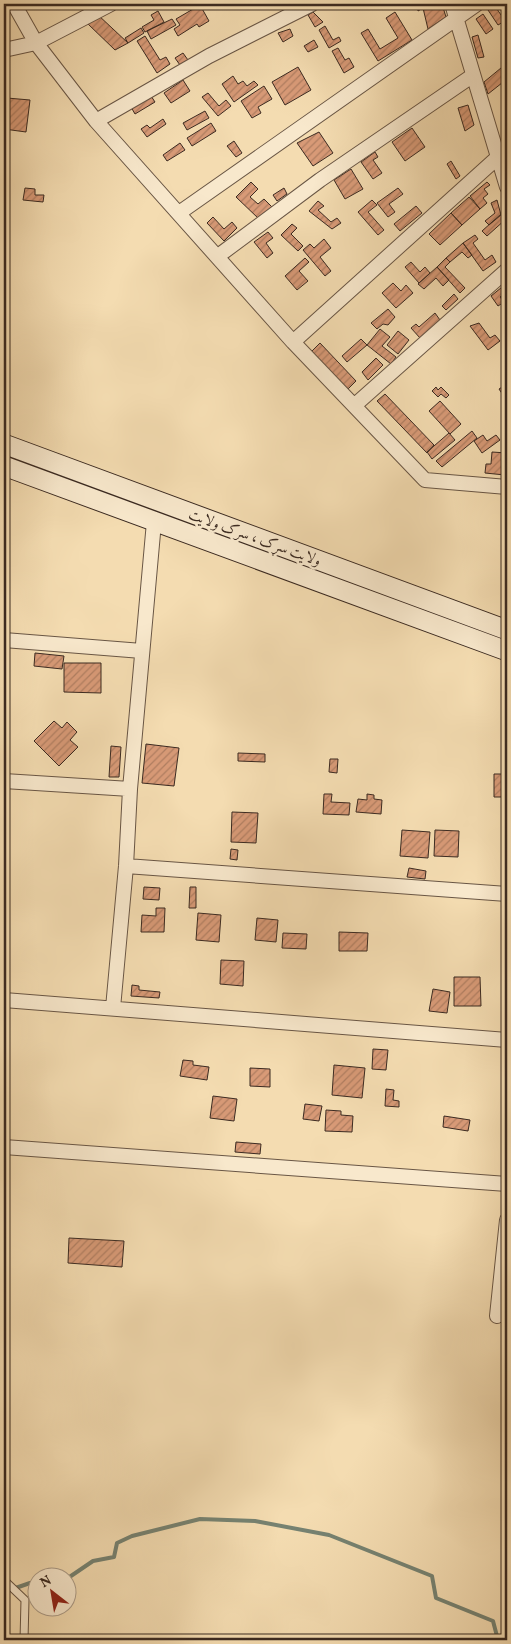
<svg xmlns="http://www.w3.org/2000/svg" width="511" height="1644" font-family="Vollkorn,Amiri,serif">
	<defs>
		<pattern id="building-hatch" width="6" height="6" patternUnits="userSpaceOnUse" patternTransform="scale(1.25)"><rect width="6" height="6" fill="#d89a77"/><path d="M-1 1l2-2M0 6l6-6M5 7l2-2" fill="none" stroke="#b07e61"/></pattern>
	</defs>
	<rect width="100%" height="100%" fill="#f4dcb1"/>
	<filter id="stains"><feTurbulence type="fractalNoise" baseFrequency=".004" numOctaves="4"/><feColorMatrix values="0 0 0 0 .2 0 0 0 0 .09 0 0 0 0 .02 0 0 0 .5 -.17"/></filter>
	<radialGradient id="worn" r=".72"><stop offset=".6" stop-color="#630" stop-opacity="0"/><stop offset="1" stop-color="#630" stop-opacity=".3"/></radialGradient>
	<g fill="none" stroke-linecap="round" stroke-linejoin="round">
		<path stroke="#768271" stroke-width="4" d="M 68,1578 L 93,1561 L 114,1557 L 117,1543 L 132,1536 L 200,1519 L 255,1521 L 329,1535 L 432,1576 L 436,1598 L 493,1621 L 498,1640
			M 4,1592 L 30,1583 L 38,1583"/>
	</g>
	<path fill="url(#building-hatch)" stroke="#3b2a21" d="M 417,4 L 442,4 L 446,17 L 428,29 L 423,8 L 418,11 Z
		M 200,5 L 209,21 L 199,27 L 197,24 L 178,36 L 174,29 L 180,25 L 176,19 Z
		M 495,6 L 505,21 L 498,25 L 488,10 Z
		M 158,11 L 164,22 L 145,32 L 142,27 L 154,20 L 151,15 Z
		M 313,12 L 323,22 L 315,27 L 308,15 Z
		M 395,12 L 412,40 L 378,61 L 361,33 L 368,29 L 380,49 L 398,38 L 386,18 Z
		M 97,14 L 128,43 L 115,50 L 88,24 Z
		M 483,14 L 493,29 L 486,34 L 476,19 Z
		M 172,19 L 176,25 L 151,39 L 147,31 Z
		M 325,26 L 333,40 L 339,37 L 341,41 L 329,48 L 319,30 Z
		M 141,28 L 144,33 L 128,43 L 125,38 Z
		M 290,29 L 293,36 L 283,42 L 278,33 Z
		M 478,35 L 484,57 L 478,58 L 472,37 Z
		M 145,36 L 160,60 L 166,57 L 170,64 L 157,73 L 137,41 Z
		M 314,40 L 318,47 L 308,52 L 304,46 Z
		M 338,48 L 345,60 L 349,58 L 354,67 L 344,73 L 332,51 Z
		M 183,53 L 188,60 L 180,65 L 175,58 Z
		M 507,63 L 507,79 L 488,94 L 484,82 Z
		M 298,67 L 311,90 L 285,105 L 272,82 Z
		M 233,76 L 238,84 L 243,81 L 247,86 L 254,81 L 258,85 L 234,102 L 222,84 Z
		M 183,80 L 190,91 L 171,103 L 164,93 Z
		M 264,86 L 272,99 L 258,107 L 261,113 L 252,118 L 241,101 Z
		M 208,93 L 219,106 L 226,100 L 231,106 L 218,116 L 202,97 Z
		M 151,96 L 155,102 L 135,114 L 131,107 Z
		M 7,98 L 30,100 L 26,132 L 4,129 Z
		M 468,105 L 474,125 L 465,131 L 458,108 Z
		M 205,111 L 209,118 L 187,130 L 183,123 Z
		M 163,119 L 166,124 L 147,137 L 141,129 L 147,125 L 150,128 Z
		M 211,123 L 216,131 L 192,146 L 187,138 Z
		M 412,128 L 425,147 L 405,161 L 392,142 Z
		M 319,132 L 333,153 L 313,166 L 297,143 Z
		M 234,141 L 242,153 L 236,157 L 227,146 Z
		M 180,143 L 185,150 L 167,161 L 163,155 Z
		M 375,152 L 378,157 L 373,160 L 382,173 L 373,179 L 361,162 Z
		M 451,161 L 460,176 L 456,179 L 447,164 Z
		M 351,169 L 363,189 L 345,199 L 334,180 Z
		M 251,182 L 258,189 L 250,197 L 258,204 L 264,199 L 272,207 L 259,219 L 236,197 Z
		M 487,182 L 490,185 L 484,189 L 488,194 L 483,198 L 487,203 L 480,209 L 470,196 Z
		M 25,188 L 35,189 L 35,195 L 44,195 L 43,202 L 23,200 Z
		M 284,188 L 287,194 L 277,201 L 273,195 Z
		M 398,188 L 403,194 L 389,204 L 395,212 L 388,217 L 377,203 Z
		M 469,197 L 480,209 L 462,225 L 451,213 Z
		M 372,200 L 377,205 L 368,212 L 384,230 L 378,235 L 358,212 Z
		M 497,200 L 501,215 L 489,225 L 485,221 L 495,213 L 491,203 Z
		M 318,201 L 324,206 L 318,210 L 331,222 L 337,218 L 341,223 L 332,229 L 309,211 Z
		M 416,206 L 422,213 L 400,231 L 394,224 Z
		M 451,213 L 462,225 L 440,245 L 429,234 Z
		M 501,214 L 506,219 L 487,236 L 482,231 Z
		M 213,217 L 224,229 L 232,222 L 237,228 L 224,241 L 207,223 Z
		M 292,224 L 297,228 L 291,234 L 303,246 L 298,251 L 281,235 Z
		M 268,232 L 273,238 L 266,243 L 273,253 L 267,258 L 254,242 Z
		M 475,235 L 478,239 L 473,243 L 485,260 L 492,255 L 496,262 L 483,271 L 463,243 Z
		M 324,239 L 331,248 L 320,257 L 331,271 L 325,276 L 303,250 L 310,244 L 314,248 Z
		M 463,243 L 472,255 L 468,258 L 462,252 L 450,262 L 446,258 Z
		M 305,258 L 309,262 L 299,271 L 308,281 L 297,290 L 285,276 Z
		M 446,258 L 450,262 L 445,267 L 465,288 L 460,293 L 437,267 Z
		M 411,262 L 420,272 L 425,267 L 430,273 L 419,283 L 405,267 Z
		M 437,267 L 449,280 L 443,286 L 436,278 L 424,289 L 418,284 Z
		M 393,283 L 401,291 L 406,285 L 413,293 L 396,308 L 382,293 Z
		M 507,283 L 507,290 L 500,297 L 504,302 L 498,306 L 491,296 Z
		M 454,294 L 458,299 L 446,310 L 442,306 Z
		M 388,309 L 395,317 L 388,325 L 383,324 L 377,329 L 371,323 Z
		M 435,313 L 440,320 L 420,338 L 411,328 L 416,324 L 419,327 Z
		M 479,323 L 490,338 L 495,335 L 500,341 L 488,350 L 470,326 Z
		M 380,329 L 390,337 L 382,346 L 396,357 L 391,364 L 367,345 Z
		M 398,331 L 409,340 L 398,354 L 387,345 Z
		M 361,339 L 367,345 L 347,362 L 342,356 Z
		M 320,343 L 356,381 L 347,390 L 311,352 Z
		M 376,358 L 383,365 L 368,380 L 362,372 Z
		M 507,384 L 507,401 L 499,389 Z
		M 436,387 L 438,390 L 441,387 L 449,395 L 446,398 L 441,394 L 438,397 L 432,391 Z
		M 385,394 L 434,445 L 427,453 L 377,401 Z
		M 440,401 L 461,424 L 450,434 L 429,411 Z
		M 472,431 L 477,438 L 442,467 L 436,461 Z
		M 449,433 L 455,440 L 432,459 L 427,452 Z
		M 483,435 L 487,441 L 496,435 L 500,440 L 482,453 L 474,441 Z
		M 492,452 L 507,453 L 505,475 L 485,473 L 486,464 L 491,464 Z
		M 35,653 L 64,656 L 62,669 L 34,666 Z
		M 64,663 L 101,663 L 101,693 L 64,692 Z
		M 54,721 L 62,728 L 67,722 L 77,732 L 70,740 L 78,747 L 59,766 L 34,741 Z
		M 146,744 L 179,748 L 174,786 L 142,783 Z
		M 111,746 L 121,747 L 119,777 L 109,777 Z
		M 238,753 L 265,754 L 265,762 L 238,761 Z
		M 330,759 L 338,759 L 337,773 L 329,772 Z
		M 494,774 L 507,774 L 507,797 L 494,797 Z
		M 324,794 L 332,794 L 331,802 L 350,803 L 349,815 L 323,814 Z
		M 367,794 L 374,795 L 374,799 L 382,800 L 381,814 L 356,812 L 358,799 L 367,800 Z
		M 232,812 L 258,813 L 256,843 L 231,842 Z
		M 402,830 L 430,832 L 428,858 L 400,856 Z
		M 435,830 L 459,831 L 458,857 L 434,856 Z
		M 231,849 L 238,850 L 237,860 L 230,859 Z
		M 409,868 L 426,871 L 425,879 L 407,877 Z
		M 144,887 L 160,888 L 159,900 L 143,899 Z
		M 190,887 L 196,887 L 196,908 L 189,908 Z
		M 156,908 L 165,908 L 164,932 L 141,932 L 142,915 L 156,916 Z
		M 198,913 L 221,915 L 219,942 L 196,940 Z
		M 257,918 L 278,920 L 276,942 L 255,940 Z
		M 339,932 L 368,933 L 367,951 L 339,951 Z
		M 283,933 L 307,934 L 306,949 L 282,948 Z
		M 221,960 L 244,961 L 243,986 L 220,984 Z
		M 454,977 L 480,977 L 481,1006 L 454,1006 Z
		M 132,985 L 139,986 L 139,990 L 160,992 L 159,998 L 131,996 Z
		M 433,989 L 450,992 L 447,1013 L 429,1011 Z
		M 373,1049 L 388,1050 L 386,1070 L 372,1069 Z
		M 183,1060 L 193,1061 L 193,1065 L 209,1067 L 207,1080 L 180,1076 Z
		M 334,1065 L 365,1068 L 362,1098 L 332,1095 Z
		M 250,1068 L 270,1069 L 270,1087 L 250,1086 Z
		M 386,1089 L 394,1090 L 393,1100 L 399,1101 L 399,1107 L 385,1106 Z
		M 213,1096 L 237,1099 L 234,1121 L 210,1118 Z
		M 305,1104 L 322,1106 L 319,1121 L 303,1119 Z
		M 326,1110 L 341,1111 L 341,1115 L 353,1116 L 352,1132 L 325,1131 Z
		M 444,1116 L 470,1120 L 468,1131 L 443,1127 Z
		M 236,1142 L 261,1144 L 260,1154 L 235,1152 Z
		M 69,1238 L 124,1241 L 122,1267 L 68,1263 Z"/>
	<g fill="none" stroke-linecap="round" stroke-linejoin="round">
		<defs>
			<path id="service" d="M 4,1580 L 25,1600 L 24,1640"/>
			<path id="minor" d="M 14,4 L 36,43 L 96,121 L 293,342 L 425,480 L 507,487
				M 452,4 L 507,187
				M 4,50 L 36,43 L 111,4
				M 96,121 L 209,56 L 312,4
				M 179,213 L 477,4
				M 218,256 L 320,180 L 472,76
				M 293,342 L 507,149
				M 355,405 L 507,270
				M 4,640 L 142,651
				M 4,781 L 130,789
				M 126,866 L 507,894
				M 4,1000 L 507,1040
				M 113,1008 L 126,866 L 130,789 L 154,522
				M 4,1147 L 507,1184
				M 497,1316 L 507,1220"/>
			<path id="secondary" d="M 4,444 L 507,630
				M 4,466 L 507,651"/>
		</defs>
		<use href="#service" stroke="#695645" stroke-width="9"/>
		<use href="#minor" stroke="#695645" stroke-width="16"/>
		<use href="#secondary" stroke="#3b2a21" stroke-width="21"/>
		<use href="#service" stroke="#f8e8cc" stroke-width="7"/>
		<use href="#minor" stroke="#f8e8cc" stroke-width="14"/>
		<use href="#secondary" stroke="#f8e8cc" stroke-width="19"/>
	</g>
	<g text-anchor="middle" stroke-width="5" stroke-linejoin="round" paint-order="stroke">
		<g font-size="15" fill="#3b2a21" stroke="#f8e8cc">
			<text transform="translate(255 537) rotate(20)" y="5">ولایت سړک ، سرک ولایت</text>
		</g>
	</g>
	<rect width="511" height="1644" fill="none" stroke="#f4dcb1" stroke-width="20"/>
	<rect x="5" y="5" width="501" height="1634" fill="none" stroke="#3b2a21" stroke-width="2.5"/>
	<rect x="10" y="10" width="491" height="1624" fill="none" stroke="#3b2a21"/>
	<g transform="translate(52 1592) rotate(329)"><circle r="24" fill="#f8e8cc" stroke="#ac9c88"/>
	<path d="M0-4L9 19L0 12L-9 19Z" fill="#8f2418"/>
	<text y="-8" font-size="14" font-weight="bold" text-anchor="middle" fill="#3b2a21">N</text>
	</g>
	<rect width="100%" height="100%" filter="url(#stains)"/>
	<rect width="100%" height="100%" fill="url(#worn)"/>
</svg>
